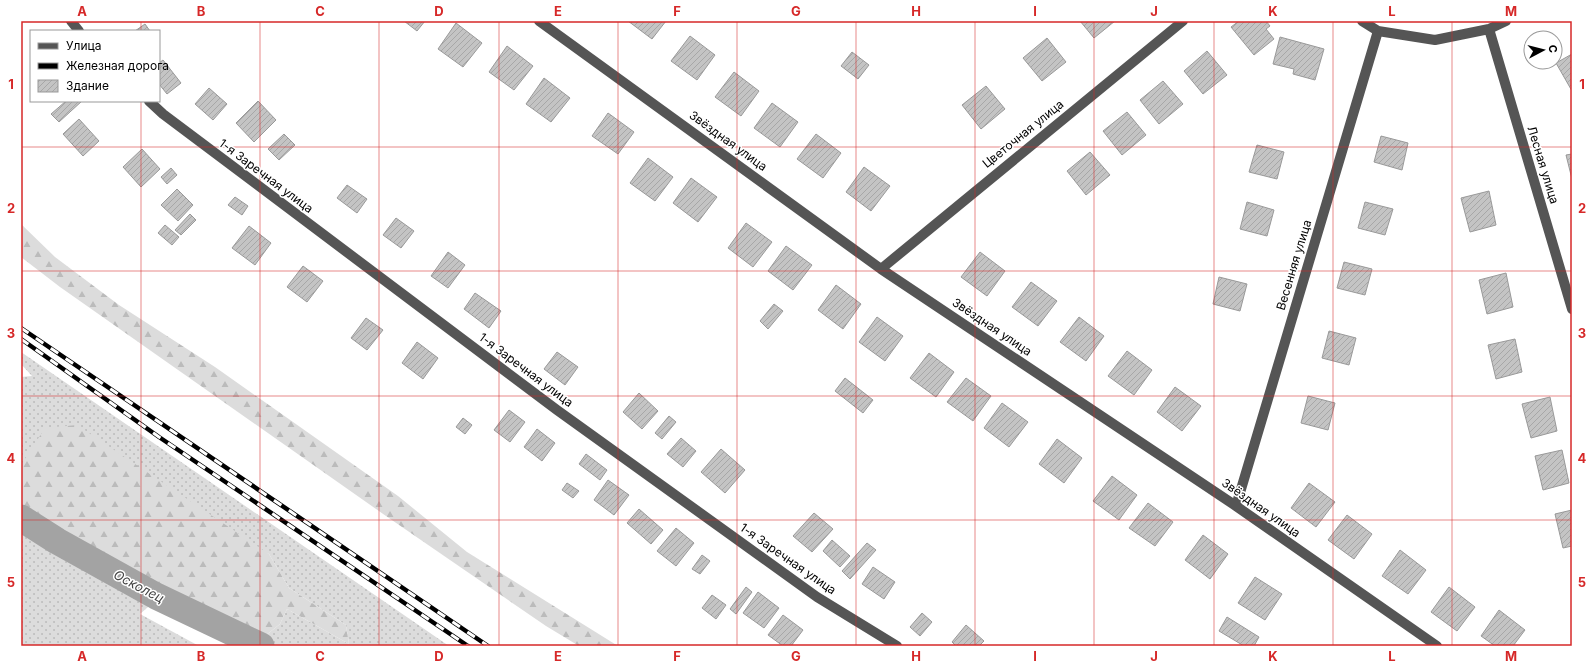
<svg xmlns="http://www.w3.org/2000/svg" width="1593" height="667" font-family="Inter,sans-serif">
	<defs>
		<pattern id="grass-dots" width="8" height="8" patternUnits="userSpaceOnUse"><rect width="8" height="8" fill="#dcdcdc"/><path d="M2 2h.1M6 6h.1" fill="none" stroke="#bbb" stroke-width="1.8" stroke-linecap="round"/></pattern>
		<pattern id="forest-firs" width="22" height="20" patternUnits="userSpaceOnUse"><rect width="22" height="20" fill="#dcdcdc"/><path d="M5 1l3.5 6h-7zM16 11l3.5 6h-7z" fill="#bbb"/></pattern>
		<pattern id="building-hatch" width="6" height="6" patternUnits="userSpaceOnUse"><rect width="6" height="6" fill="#c4c4c4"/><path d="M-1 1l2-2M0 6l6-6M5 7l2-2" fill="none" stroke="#a7a7a7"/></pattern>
	</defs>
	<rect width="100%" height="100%" fill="#fff"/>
	<path fill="url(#grass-dots)" d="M 21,352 L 449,646 L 269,646 L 260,640 L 280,624 L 287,609 L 349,644 L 346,625 L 289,588 L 269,554 L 21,465 L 21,377 L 32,376 L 21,364 Z
		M 21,524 L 155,601 L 140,614 L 199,646 L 21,646 Z"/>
	<path fill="url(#forest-firs)" d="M 21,224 L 55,257 L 119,305 L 215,367 L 398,496 L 467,552 L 618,646 L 579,646 L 546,626 L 386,516 L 60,287 L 21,257 Z
		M 77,425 L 269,554 L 289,588 L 346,625 L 349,644 L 287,609 L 280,624 L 260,640 C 179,600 98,560 21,513 L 21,465 L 45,428 Z"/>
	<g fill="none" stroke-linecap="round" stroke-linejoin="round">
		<path stroke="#a3a3a3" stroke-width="27" d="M 21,518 L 57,541 L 156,596 L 261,646"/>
	</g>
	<path fill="url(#building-hatch)" stroke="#999" d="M 404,21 L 425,21 L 417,31 Z
		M 628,21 L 666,21 L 652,39 Z
		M 1080,21 L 1115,21 L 1094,38 Z
		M 1239,21 L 1266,21 L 1270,26 L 1266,29 L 1274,39 L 1254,55 L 1231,27 Z
		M 456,23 L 482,43 L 463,67 L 438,49 Z
		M 145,24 L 150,31 L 135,31 Z
		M 690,36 L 715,55 L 697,80 L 671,61 Z
		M 1280,37 L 1324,49 L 1315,80 L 1293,74 L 1294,69 L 1273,64 Z
		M 1047,38 L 1066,62 L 1042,81 L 1023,58 Z
		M 507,46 L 533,66 L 514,90 L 489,72 Z
		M 1207,51 L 1227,75 L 1203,94 L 1184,71 Z
		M 852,52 L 869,65 L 858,79 L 841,66 Z
		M 1572,54 L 1572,91 L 1556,63 Z
		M 163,60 L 181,83 L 167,94 L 159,84 L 159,63 Z
		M 734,72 L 759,91 L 741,116 L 715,97 Z
		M 544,78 L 570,98 L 551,122 L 526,104 Z
		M 1163,81 L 1183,104 L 1159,124 L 1140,100 Z
		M 986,86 L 1005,109 L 981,129 L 962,105 Z
		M 209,88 L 227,104 L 213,120 L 195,104 Z
		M 66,101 L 82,101 L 59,122 L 51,114 Z
		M 258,101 L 276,120 L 254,142 L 236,123 Z
		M 772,103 L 798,122 L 780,147 L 754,128 Z
		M 1127,112 L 1146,135 L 1122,155 L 1103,131 Z
		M 608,113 L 634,132 L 618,154 L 592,136 Z
		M 79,119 L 99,141 L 83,156 L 63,134 Z
		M 284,134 L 295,145 L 279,160 L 268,149 Z
		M 816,134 L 841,153 L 823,178 L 797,159 Z
		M 1381,136 L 1408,143 L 1402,170 L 1374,162 Z
		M 1257,145 L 1284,152 L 1277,179 L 1249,172 Z
		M 142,149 L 160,169 L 141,187 L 123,167 Z
		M 1090,152 L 1110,175 L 1086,195 L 1067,171 Z
		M 1572,154 L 1572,179 L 1566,155 Z
		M 648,158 L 673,177 L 655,201 L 630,183 Z
		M 864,167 L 890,186 L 871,211 L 846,192 Z
		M 171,168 L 177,175 L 167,184 L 161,177 Z
		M 691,178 L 717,197 L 698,222 L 673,203 Z
		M 347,185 L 367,199 L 357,213 L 337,198 Z
		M 177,189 L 193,205 L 178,221 L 161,205 Z
		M 1489,191 L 1496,225 L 1470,232 L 1461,198 Z
		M 235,197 L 248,206 L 242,215 L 228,205 Z
		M 1247,202 L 1274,210 L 1267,236 L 1240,229 Z
		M 1365,202 L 1393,209 L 1385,235 L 1358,228 Z
		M 190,214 L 196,220 L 181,235 L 175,230 Z
		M 396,218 L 414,231 L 401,248 L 383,235 Z
		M 746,223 L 772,242 L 753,267 L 728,248 Z
		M 165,225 L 179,237 L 172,245 L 158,233 Z
		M 249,226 L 271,243 L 255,265 L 232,248 Z
		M 786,246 L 812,265 L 793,290 L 768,271 Z
		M 448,252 L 465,265 L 448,288 L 431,276 Z
		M 980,252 L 1005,271 L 987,296 L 961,277 Z
		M 1344,262 L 1372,269 L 1365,295 L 1337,288 Z
		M 303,266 L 323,281 L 307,302 L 287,287 Z
		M 1506,273 L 1513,307 L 1487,314 L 1479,280 Z
		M 1219,277 L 1247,284 L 1240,311 L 1213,304 Z
		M 1031,282 L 1057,301 L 1038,326 L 1012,307 Z
		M 836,285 L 861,304 L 843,329 L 818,310 Z
		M 475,293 L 501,311 L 489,328 L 464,309 Z
		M 774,304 L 783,311 L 768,329 L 760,321 Z
		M 877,317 L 903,336 L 885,361 L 859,342 Z
		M 1079,317 L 1104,336 L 1086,361 L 1060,342 Z
		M 366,318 L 383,330 L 367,350 L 351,338 Z
		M 1329,331 L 1356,338 L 1349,365 L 1322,358 Z
		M 1515,339 L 1522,372 L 1496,379 L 1488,345 Z
		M 417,342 L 438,358 L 423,379 L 402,363 Z
		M 1127,351 L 1152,370 L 1134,395 L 1108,376 Z
		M 557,352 L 578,367 L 565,385 L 544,369 Z
		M 929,353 L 954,372 L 936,397 L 910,378 Z
		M 845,378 L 873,400 L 863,413 L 835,391 Z
		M 966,378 L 991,396 L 973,421 L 947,402 Z
		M 1175,387 L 1201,406 L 1182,431 L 1157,412 Z
		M 639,393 L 658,411 L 642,429 L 623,412 Z
		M 1308,396 L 1335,403 L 1328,430 L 1301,423 Z
		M 1550,397 L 1557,431 L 1531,438 L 1522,404 Z
		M 1002,403 L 1028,422 L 1009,447 L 984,428 Z
		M 509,410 L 525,422 L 510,442 L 494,430 Z
		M 669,416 L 676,422 L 662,439 L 655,433 Z
		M 463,418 L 472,425 L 465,434 L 456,427 Z
		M 537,429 L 555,443 L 542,461 L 524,447 Z
		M 681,438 L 696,451 L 683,467 L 667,454 Z
		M 1057,439 L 1082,458 L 1064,483 L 1039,464 Z
		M 721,449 L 745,470 L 725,493 L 701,472 Z
		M 1562,450 L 1569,483 L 1543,490 L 1535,456 Z
		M 586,454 L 607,470 L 600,480 L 579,464 Z
		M 1112,476 L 1137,495 L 1119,520 L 1093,501 Z
		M 608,480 L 629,495 L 614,515 L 594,500 Z
		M 567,483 L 579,491 L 573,498 L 562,490 Z
		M 1309,483 L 1335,502 L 1316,527 L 1291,508 Z
		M 1148,503 L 1173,522 L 1155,546 L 1129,528 Z
		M 639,509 L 663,530 L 651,544 L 627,523 Z
		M 1572,510 L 1572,546 L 1563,548 L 1555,514 Z
		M 814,513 L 833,529 L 812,552 L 793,536 Z
		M 1347,515 L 1372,534 L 1354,559 L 1328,540 Z
		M 676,528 L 694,543 L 676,566 L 657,551 Z
		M 1203,535 L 1228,554 L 1210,579 L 1185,560 Z
		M 832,540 L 850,556 L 840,567 L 823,551 Z
		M 867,543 L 876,550 L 850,579 L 842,571 Z
		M 1400,550 L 1426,570 L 1408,594 L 1382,576 Z
		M 702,555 L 710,561 L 700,574 L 692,569 Z
		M 873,567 L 895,582 L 884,599 L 862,584 Z
		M 1255,577 L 1282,594 L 1265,620 L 1238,603 Z
		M 746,587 L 752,592 L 736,614 L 730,609 Z
		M 1449,587 L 1475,607 L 1457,631 L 1431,612 Z
		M 758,592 L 779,608 L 764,628 L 743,613 Z
		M 712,595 L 726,605 L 716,619 L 702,608 Z
		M 1499,610 L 1525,630 L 1513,646 L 1495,646 L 1481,636 Z
		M 922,613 L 932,622 L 920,636 L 910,627 Z
		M 783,615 L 803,630 L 791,646 L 783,646 L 768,635 Z
		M 1227,617 L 1259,637 L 1254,646 L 1244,646 L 1219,631 Z
		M 966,625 L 984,641 L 979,646 L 956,646 L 952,642 Z"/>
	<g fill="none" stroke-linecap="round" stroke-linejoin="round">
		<path stroke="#555" stroke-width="10" d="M 71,21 L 79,31
			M 539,21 L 881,269 L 1236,506 L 1437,646
			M 1362,21 L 1378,31 L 1435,40 L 1489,29 L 1506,21
			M 1489,29 L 1572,309
			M 149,101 L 163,114 L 557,410 L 817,597 L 897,646
			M 881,269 L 1183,21
			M 1236,506 L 1378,31"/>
		<defs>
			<path id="rail" d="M 21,328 L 488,646
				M 21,339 L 159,437 L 468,646"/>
		</defs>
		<use href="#rail" stroke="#000" stroke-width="4.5"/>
		<use href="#rail" stroke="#fff" stroke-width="3" stroke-dasharray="9" stroke-linecap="butt"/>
	</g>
	<path fill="none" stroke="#d62828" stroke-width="1" stroke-opacity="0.55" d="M 141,21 L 141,31M 260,21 L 260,646M 379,21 L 379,646M 499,21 L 499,646M 618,21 L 618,646M 737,21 L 737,646M 856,21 L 856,646M 975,21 L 975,646M 1094,21 L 1094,646M 1214,21 L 1214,646M 1333,21 L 1333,646M 1452,21 L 1452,646M 141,101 L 141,646M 21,147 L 1572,147M 21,271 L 1572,271M 21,396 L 1572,396M 21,520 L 1572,520"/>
	<g text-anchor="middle" stroke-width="3" stroke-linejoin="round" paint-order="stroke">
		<g font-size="12" fill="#000" stroke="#fff">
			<text transform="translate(1023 134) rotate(-39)" y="4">Цветочная улица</text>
			<text transform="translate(728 141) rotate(36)" y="4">Звёздная улица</text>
			<text transform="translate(1543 165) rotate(73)" y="4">Лесная улица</text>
			<text transform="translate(266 176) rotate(37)" y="4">1-я Заречная улица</text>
			<text transform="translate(1294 265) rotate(-73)" y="4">Весенняя улица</text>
			<text transform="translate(992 327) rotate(34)" y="4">Звёздная улица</text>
			<text transform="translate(526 370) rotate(37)" y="4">1-я Заречная улица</text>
			<text transform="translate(1261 508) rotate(35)" y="4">Звёздная улица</text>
			<text transform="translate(788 559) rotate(35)" y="4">1-я Заречная улица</text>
		</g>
		<g font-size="13" font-style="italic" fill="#444" stroke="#fff">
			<text transform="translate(139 586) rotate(28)" y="5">Осколец</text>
		</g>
	</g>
	<rect width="1593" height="667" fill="none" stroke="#ffffff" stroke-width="44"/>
	<rect x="30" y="30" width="130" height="72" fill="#ffffff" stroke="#999999"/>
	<rect x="38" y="43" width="20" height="6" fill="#555555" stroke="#999999"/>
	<text x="66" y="50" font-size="12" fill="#000000">Улица</text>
	<rect x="38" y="63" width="20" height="6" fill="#000000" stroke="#999999"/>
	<text x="66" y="70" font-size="12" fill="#000000">Железная дорога</text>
	<rect x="38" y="80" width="20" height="12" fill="url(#building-hatch)" stroke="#999999"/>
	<text x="66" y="90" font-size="12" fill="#000000">Здание</text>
	<g transform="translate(1543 50) rotate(83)"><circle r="19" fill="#ffffff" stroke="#999999"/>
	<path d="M0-3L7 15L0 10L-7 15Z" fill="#000000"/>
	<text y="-6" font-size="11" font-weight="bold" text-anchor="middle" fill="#000000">С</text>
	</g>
	<rect x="22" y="22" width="1549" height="623" fill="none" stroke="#d62828" stroke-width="1.5"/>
	<g font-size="13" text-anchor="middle" font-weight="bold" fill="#d62828">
		<text x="82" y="16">A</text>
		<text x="201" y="16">B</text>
		<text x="320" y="16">C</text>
		<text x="439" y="16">D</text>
		<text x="558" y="16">E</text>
		<text x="677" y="16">F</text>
		<text x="796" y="16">G</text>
		<text x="916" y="16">H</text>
		<text x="1035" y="16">I</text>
		<text x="1154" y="16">J</text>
		<text x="1273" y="16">K</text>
		<text x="1392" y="16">L</text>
		<text x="1511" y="16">M</text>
		<text x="11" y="89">1</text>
		<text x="1582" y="89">1</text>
		<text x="11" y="213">2</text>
		<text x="1582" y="213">2</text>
		<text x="11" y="338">3</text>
		<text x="1582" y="338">3</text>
		<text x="11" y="463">4</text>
		<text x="1582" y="463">4</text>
		<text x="11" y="587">5</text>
		<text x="1582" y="587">5</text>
		<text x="82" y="661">A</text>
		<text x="201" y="661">B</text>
		<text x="320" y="661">C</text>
		<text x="439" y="661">D</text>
		<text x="558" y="661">E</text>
		<text x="677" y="661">F</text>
		<text x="796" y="661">G</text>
		<text x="916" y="661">H</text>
		<text x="1035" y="661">I</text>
		<text x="1154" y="661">J</text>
		<text x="1273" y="661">K</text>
		<text x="1392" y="661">L</text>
		<text x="1511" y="661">M</text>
	</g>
</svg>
